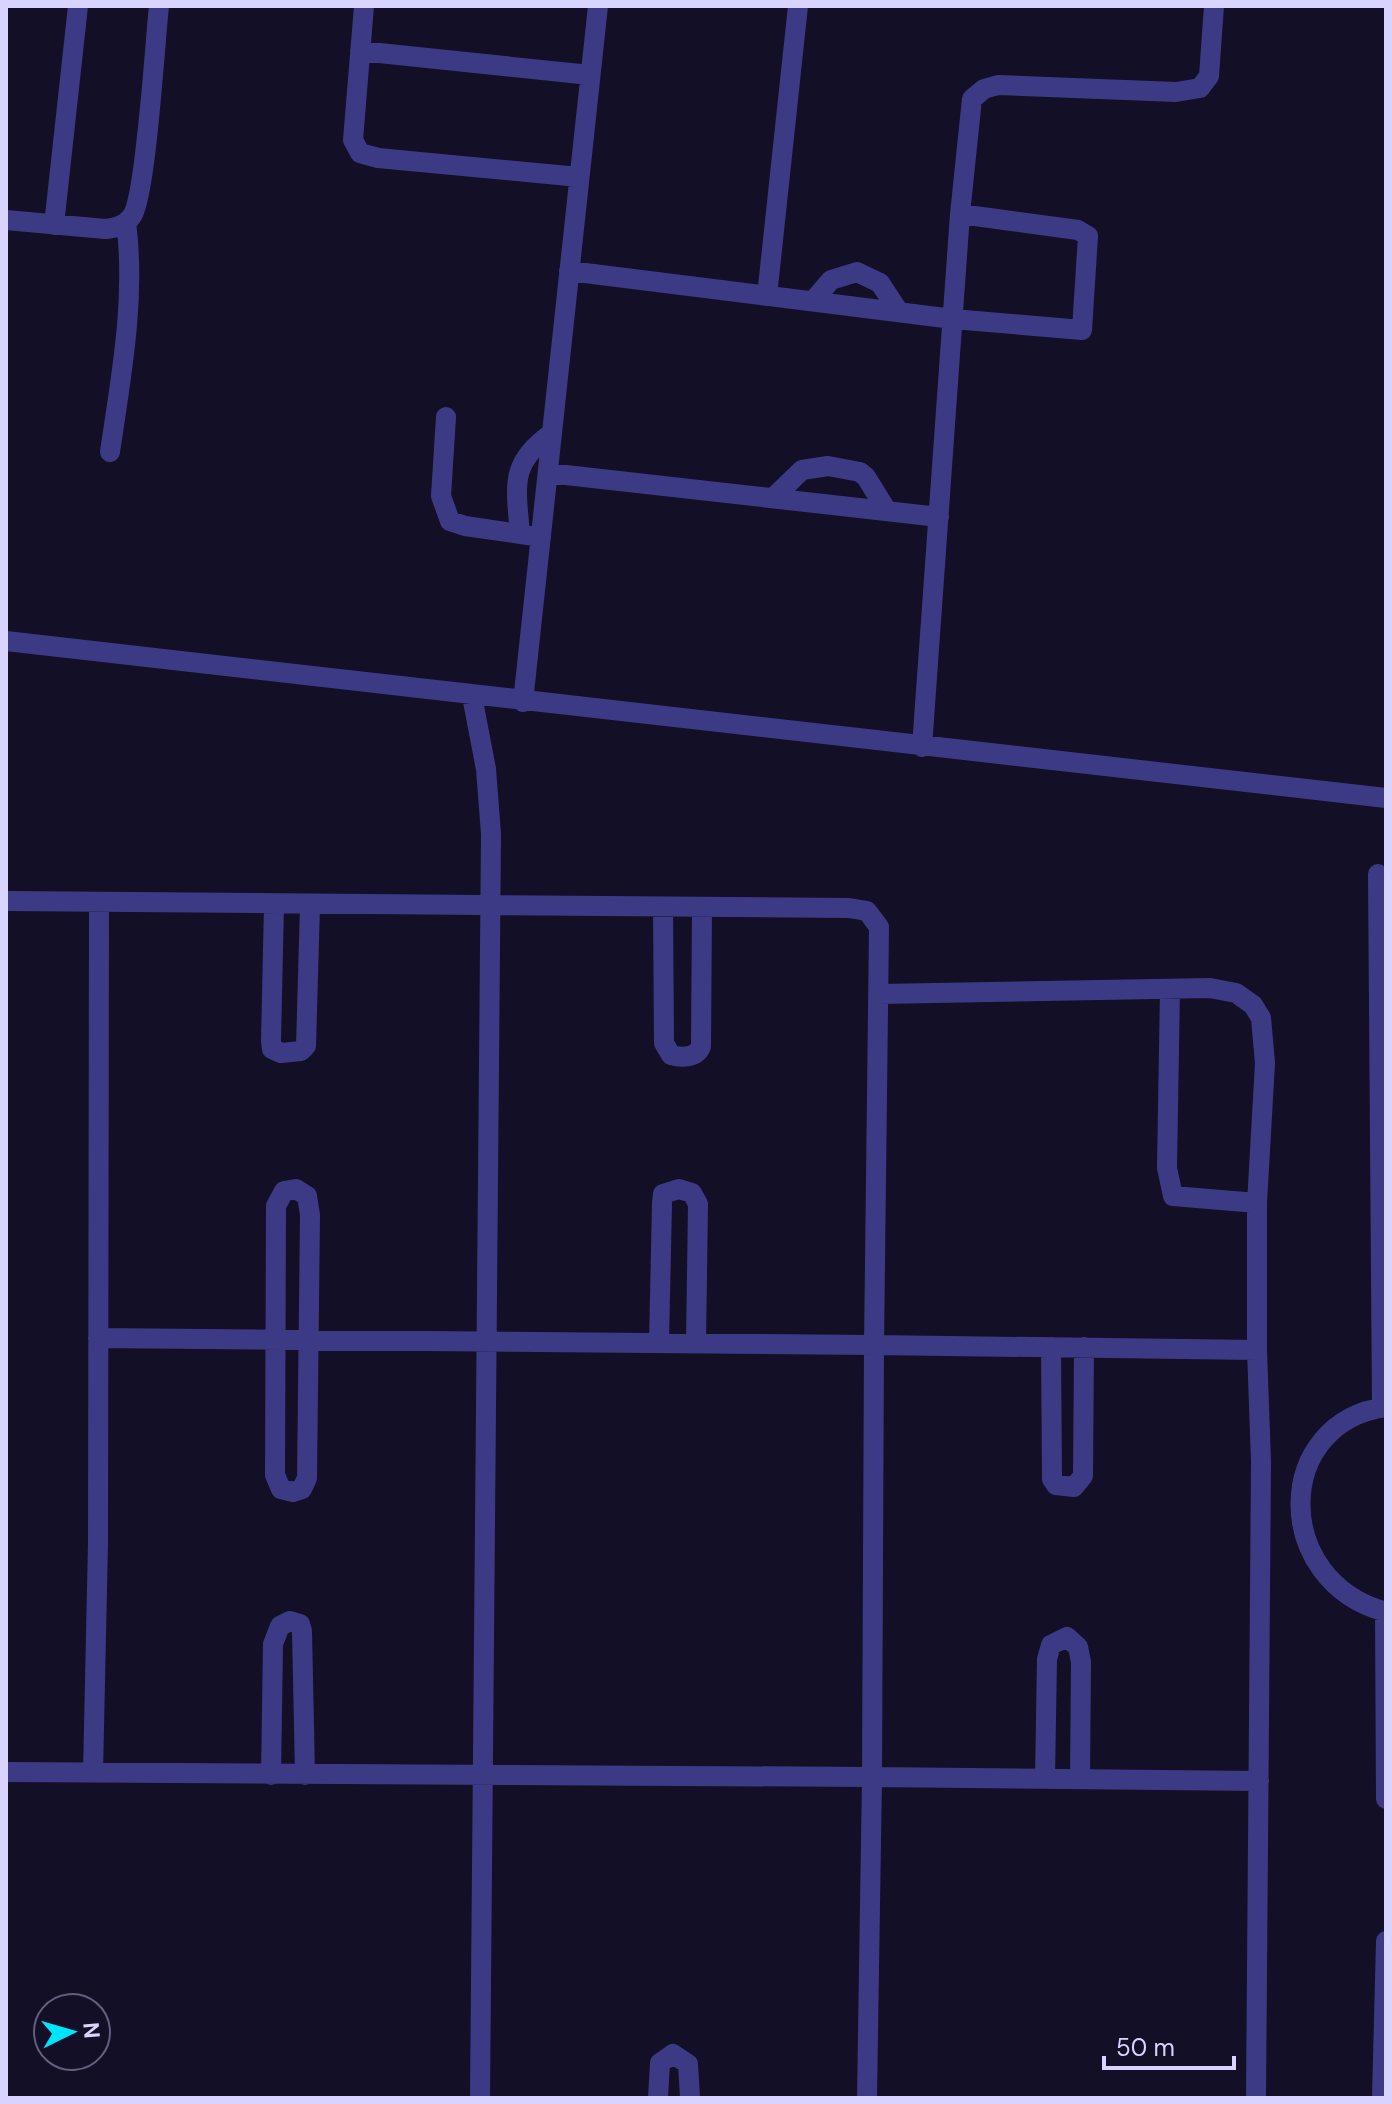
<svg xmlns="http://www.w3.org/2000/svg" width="1392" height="2104" font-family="'DM Sans',sans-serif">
	<rect width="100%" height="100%" fill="#130f26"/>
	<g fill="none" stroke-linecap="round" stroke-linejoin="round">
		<path stroke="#3d3a85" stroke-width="20" d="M 364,6 L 353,140 L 360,153 L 378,158 L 579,177
			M 360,51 L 590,75
			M 6,220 L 105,229 C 115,228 125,226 132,216 C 146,196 155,41 159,6
			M 54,225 L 78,6
			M 569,271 L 953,319 L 1082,330 L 1088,236 L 1078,230 L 960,214
			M 767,296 L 798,6
			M 813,301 L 831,280 L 857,272 L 880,283 L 899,312
			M 446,417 L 441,496 L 450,521 L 465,526 L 541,537
			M 110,452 C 121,377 136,298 126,222
			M 548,473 L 939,517
			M 773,498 L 802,470 L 828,466 L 860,472 L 866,477 L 887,511
			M 520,534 C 516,486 509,463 552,433
			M 6,641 L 1386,798
			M 472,696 L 486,769 L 491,834 L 480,2098
			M 523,702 L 598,6
			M 922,747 L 960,214 L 972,99 L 984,89 L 998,85 L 1176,92 L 1200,88 L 1209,76 L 1214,6
			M 1378,874 L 1382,1407
			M 6,901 L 849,908 L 867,911 L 879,927 L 874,1345 L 98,1338
			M 274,905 L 271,1041 L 272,1049 L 281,1053 L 301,1051 L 306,1046 L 310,906
			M 663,907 L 664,1043 L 671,1055 C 682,1058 697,1058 701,1046 L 702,907
			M 1170,989 L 1167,1168 L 1173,1196 L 1257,1203
			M 880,994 L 1210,988 L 1236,993 L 1253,1005 L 1261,1018 L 1265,1063 L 1257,1203 L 1257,1350 L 1261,1462 L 1256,2098
			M 296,1189 L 307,1196 L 310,1215 L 307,1478 L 302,1489 L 293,1492 L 281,1489 L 275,1475 L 276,1206 L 284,1191 Z
			M 659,1343 L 662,1203 L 663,1194 L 679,1189 L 692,1193 L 698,1204 L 696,1343
			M 1051,1347 L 1052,1479 L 1056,1485 L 1074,1487 L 1083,1476 L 1084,1347
			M 1386,1407 C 1273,1422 1271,1581 1386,1612
			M 1385,1612 L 1386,1799
			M 6,1772 L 872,1777 L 874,1345 L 1257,1350
			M 93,1773 L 98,1543 L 99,902
			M 271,1775 L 273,1644 L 280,1626 L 290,1621 L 300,1624 L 302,1631 L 305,1775
			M 1045,1779 L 1047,1659 L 1051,1645 L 1067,1637 L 1078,1647 L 1081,1662 L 1080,1780
			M 658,2098 L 660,2063 L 673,2054 L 688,2064 L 690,2098
			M 867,2098 L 872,1777 L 1259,1781
			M 1382,2098 L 1386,1941"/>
	</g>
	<rect width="1392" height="2104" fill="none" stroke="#d9d4ff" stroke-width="16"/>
	<g transform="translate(72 2032) rotate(85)"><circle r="38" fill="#130f26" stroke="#625e7d" stroke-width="2"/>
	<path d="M0-6L14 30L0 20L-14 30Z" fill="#00e5ff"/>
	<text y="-12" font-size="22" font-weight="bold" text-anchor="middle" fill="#d9d4ff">N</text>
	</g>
	<path d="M1104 2056v12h130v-12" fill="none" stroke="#d9d4ff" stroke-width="4"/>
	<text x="1116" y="2056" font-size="24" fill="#d9d4ff" stroke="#130f26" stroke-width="6" paint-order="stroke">50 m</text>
</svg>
